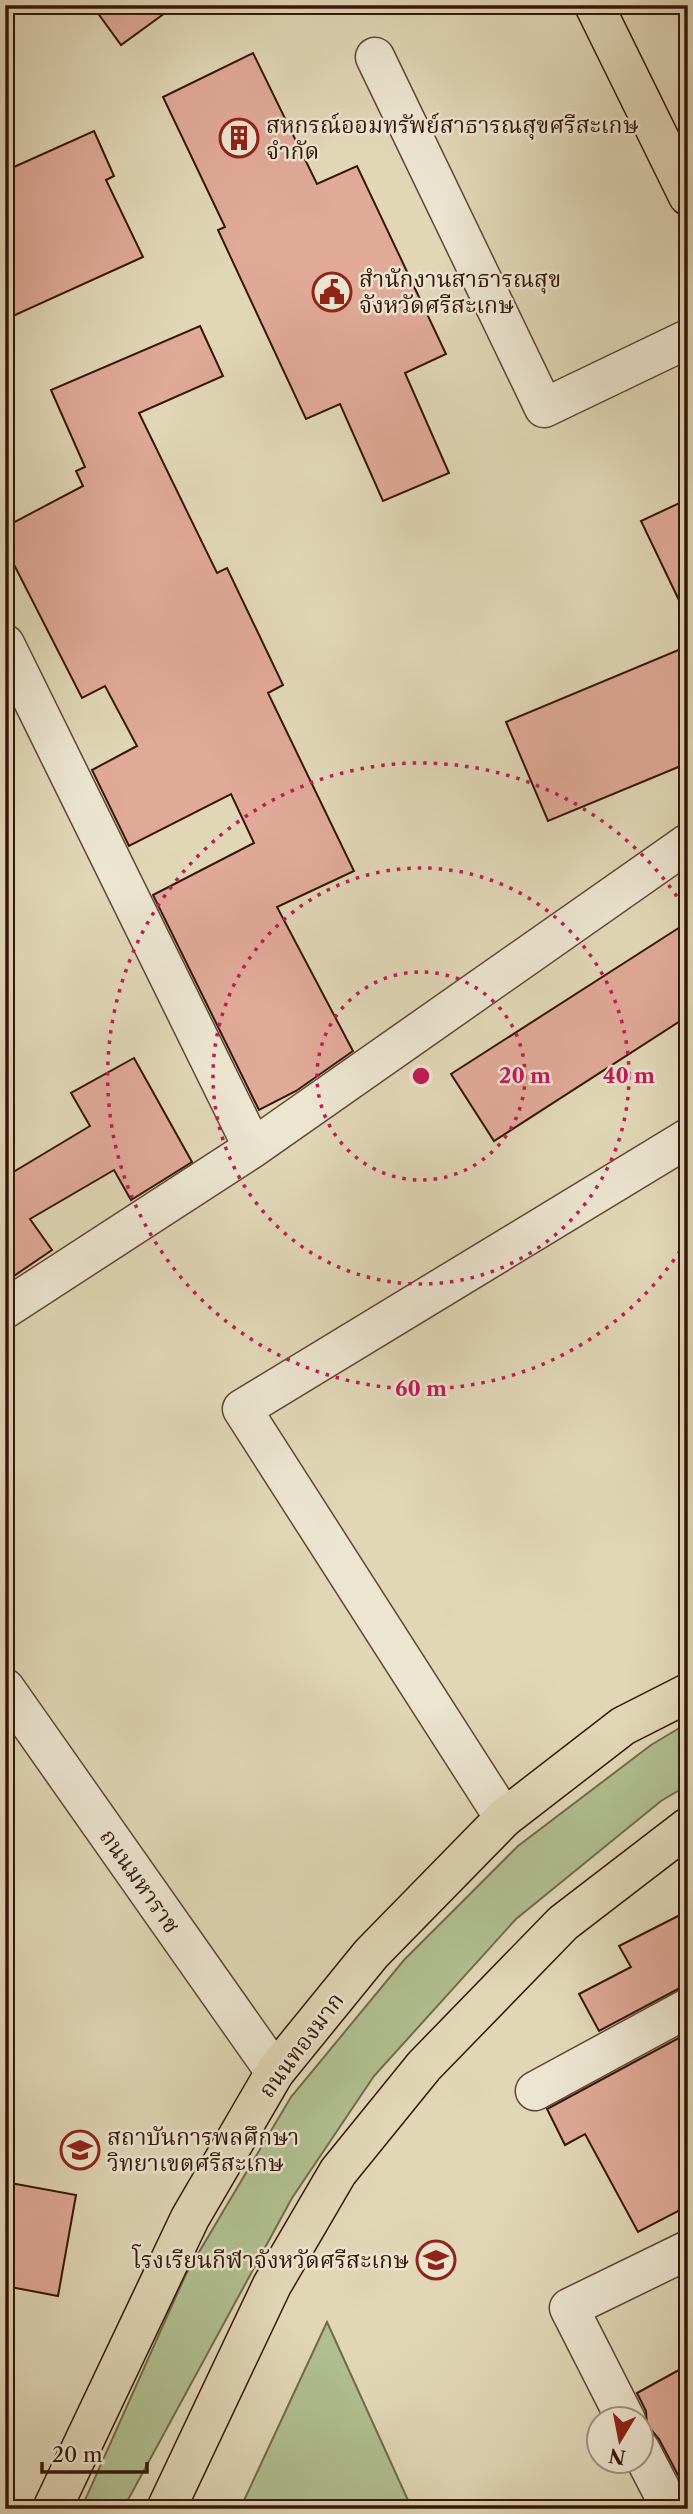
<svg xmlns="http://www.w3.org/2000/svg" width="693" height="2514" font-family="'Libre Caslon Text','Noto Serif Thai',serif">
	<rect width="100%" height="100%" fill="#e1d7b7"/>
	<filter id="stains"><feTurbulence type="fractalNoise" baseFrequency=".00286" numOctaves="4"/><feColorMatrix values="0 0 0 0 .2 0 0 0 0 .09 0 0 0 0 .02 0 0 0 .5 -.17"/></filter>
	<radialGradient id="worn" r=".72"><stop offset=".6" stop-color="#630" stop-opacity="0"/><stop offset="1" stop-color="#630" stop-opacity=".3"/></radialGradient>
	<path fill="#b0bf90" stroke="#726a4c" stroke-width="2" d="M 688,1723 L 688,1785 L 661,1801 L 516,1919 L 374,2076 L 292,2198 L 123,2509 L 81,2509 L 186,2274 L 291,2097 L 404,1960 L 518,1846 L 651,1745 Z
		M 327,2322 L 412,2509 L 240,2509 Z"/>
	<path fill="#e0a998" stroke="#351609" stroke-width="2" d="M 92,5 L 176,5 L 121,45 Z
		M 253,53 L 317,184 L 357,166 L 446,354 L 405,373 L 449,473 L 383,501 L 340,404 L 306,419 L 218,230 L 225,227 L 163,97 Z
		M 94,131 L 114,176 L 106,180 L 143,257 L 13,316 L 5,298 L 5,171 Z
		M 200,326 L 223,376 L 139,413 L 217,573 L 227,568 L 283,685 L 268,693 L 354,871 L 277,907 L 353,1051 L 296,1091 L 259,1110 L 153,895 L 254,843 L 231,794 L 129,846 L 92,770 L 137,746 L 105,686 L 82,698 L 5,547 L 5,527 L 83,486 L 76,471 L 85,467 L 51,390 Z
		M 688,499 L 688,619 L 641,521 Z
		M 688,646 L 688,763 L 548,821 L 506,722 Z
		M 688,922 L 688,1016 L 494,1141 L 451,1074 Z
		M 134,1058 L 192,1162 L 131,1200 L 114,1170 L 30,1219 L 52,1250 L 5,1282 L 5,1177 L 90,1126 L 71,1093 Z
		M 688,1911 L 688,1986 L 678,1989 L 599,2031 L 579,1994 L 631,1967 L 619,1946 Z
		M 688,2033 L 688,2206 L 638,2232 L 585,2134 L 565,2145 L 547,2109 Z
		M 5,2182 L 76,2195 L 58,2296 L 5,2286 Z
		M 688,2365 L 688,2494 L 659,2439 L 647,2425 L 646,2411 L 637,2393 Z"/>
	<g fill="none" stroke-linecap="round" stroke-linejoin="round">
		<defs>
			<path id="minor" d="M 375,57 L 544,408 L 688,339
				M 5,644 L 253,1148
				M 5,1309 L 253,1148 L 688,843
				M 5,1688 L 275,2072
				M 504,1818 L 242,1409 L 688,1138
				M 535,2091 L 688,2008
				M 626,2420 L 569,2308 L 688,2250
				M 640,2449 L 671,2509"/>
			<path id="major" d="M 594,5 L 688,196
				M 52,2509 L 190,2218 L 275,2072 L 371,1954 L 504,1818 L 623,1726 L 688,1693
				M 166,2509 L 272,2285 L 338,2172 L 424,2066 L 563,1923 L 688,1827"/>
		</defs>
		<use href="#minor" stroke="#604634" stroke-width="41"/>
		<use href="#major" stroke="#351609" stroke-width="41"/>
		<use href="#minor" stroke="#ece5d0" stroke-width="38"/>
		<use href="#major" stroke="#e1d7b7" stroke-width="38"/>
	</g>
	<g fill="none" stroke="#c2185b" stroke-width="3.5" stroke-dasharray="3.5 7">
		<circle cx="421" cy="1076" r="104"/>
		<circle cx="421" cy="1076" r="208"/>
		<path d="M686 1242A313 313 0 1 1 686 910"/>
	</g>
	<defs>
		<symbol id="building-ring" viewBox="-11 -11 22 22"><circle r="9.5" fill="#ece5d0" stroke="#8f2418" stroke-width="1.5"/><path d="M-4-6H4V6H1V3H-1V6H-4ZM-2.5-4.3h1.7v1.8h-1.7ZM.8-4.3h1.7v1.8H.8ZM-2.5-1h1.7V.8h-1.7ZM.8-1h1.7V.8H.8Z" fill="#8f2418"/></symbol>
		<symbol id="civic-ring" viewBox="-11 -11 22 22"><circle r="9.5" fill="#ece5d0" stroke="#8f2418" stroke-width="1.5"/><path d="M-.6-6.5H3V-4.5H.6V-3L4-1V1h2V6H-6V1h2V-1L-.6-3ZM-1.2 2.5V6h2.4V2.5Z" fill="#8f2418"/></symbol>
		<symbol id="university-ring" viewBox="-11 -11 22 22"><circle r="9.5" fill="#ece5d0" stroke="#8f2418" stroke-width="1.5"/><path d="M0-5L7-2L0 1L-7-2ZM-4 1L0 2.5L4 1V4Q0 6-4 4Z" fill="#8f2418"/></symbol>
	</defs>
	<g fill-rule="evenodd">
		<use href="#building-ring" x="217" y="116" width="44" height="44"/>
		<use href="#civic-ring" x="310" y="270" width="44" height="44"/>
		<use href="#university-ring" x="58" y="2128" width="44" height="44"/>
		<use href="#university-ring" x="414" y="2238" width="44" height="44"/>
	</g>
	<g text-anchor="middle" stroke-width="5" stroke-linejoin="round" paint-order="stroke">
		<g font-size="23" fill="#351609" stroke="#ece5d0" text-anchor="start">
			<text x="266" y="133">สหกรณ์ออมทรัพย์สาธารณสุขศรีสะเกษ<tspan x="266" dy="26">จำกัด</tspan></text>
			<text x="359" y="287">สำนักงานสาธารณสุข<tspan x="359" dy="26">จังหวัดศรีสะเกษ</tspan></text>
			<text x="107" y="2145">สถาบันการพลศึกษา<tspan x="107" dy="26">วิทยาเขตศรีสะเกษ</tspan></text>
			<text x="409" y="2268" text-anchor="end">โรงเรียนกีฬาจังหวัดศรีสะเกษ</text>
		</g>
		<g font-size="23" fill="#351609" stroke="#ece5d0">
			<text transform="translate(140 1881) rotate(55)" y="8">ถนนมหาราช</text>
			<text transform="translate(301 2045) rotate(-53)" y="8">ถนนทองมาก</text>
		</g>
	</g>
	<circle cx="421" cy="1076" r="10" fill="#c2185b" stroke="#ece5d0" stroke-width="3.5"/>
	<g font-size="21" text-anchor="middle" font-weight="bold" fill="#c2185b" stroke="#ece5d0" stroke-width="5" stroke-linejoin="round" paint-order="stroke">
		<text x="525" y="1083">20 m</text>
		<text x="629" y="1083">40 m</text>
		<text x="421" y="1396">60 m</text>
	</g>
	<rect width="693" height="2514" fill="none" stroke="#e1d7b7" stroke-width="28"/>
	<rect x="7" y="7" width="679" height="2500" fill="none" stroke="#351609" stroke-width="3.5"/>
	<rect x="14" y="14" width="665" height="2486" fill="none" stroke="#351609" stroke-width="2"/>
	<g transform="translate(620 2440) rotate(190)"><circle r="33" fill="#ece5d0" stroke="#a39280" stroke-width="2"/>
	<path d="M0-5L12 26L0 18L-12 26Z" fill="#8f2418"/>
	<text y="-10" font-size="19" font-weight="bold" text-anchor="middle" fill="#351609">N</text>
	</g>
	<path d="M42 2462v10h105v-10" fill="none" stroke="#351609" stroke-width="3.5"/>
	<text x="52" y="2462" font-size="21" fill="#351609" stroke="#ece5d0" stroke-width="5" paint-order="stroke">20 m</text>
	<rect width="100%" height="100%" filter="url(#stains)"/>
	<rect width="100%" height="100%" fill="url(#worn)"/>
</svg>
